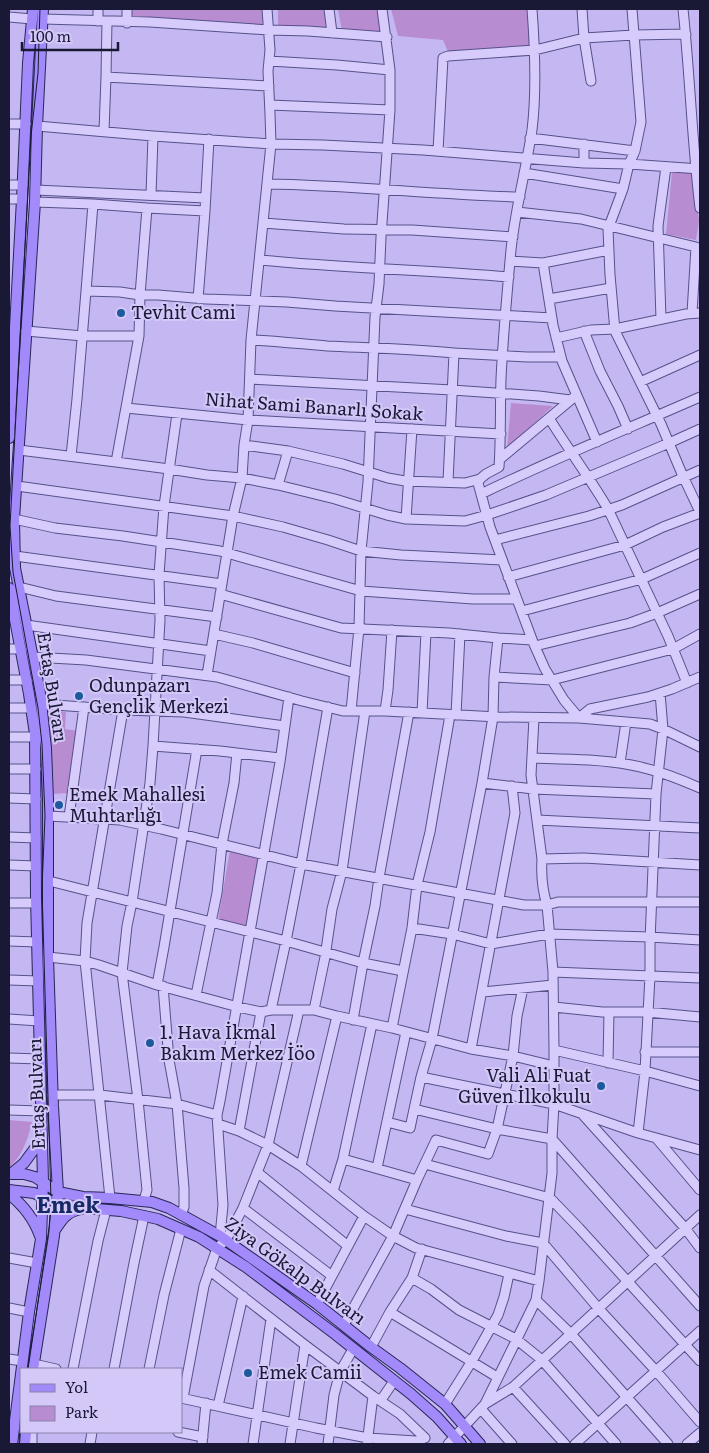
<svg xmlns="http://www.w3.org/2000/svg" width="709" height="1453" font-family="Literata,serif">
	<rect width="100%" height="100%" fill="#c5b8f2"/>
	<path fill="#b88cd0" d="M 131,9 L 262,9 L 264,26 L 132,19 Z
		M 278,9 L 325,9 L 328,29 L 278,27 Z
		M 338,9 L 379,9 L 383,33 L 342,31 Z
		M 391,9 L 528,9 L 530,48 L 449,54 L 443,40 L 398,36 Z
		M 672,172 L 693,173 L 699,221 L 696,240 L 666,234 Z
		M 511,403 L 553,406 L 507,448 Z
		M 47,710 L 66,712 L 65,729 L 78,731 L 71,793 L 51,794 Z
		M 230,850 L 262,858 L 248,928 L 218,920 Z
		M 9,1120 L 32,1122 C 28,1139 22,1156 9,1168 Z"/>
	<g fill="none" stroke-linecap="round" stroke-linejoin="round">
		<defs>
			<path id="minor" d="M 127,9 L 127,23
				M 329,9 L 332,33
				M 582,9 L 584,38 L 634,35 L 686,34
				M 683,9 C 690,75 692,142 700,208
				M 9,17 L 32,19
				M 43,19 L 150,22 L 269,30 L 308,31 L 387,37
				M 98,21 L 98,9
				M 107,21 L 106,77 L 269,86
				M 269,61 L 337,65 L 390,70
				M 270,105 L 390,110
				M 9,124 L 26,124
				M 37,126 L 153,136 L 271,144 L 323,145 L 423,150 L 584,163 L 629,164 L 635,151 L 641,122 L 632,9
				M 104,131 L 106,77
				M 530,138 L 635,151
				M 438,151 L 443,58 L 448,56 L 535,50 L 584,38 L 591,81
				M 584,163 L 584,144
				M 700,169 L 629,164 L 623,189 L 608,229 L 610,275 L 615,331 L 661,424 L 682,474 L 700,512
				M 524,173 L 623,189
				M 267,184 C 352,185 435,195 520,197
				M 9,185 L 23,185
				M 36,190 L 205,198
				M 151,195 L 153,136
				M 9,199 L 22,199
				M 35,202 L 93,204 L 86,291 L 120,292 L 140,295 L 158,295 L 206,299 L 287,302 L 335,306 L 552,318
				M 147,208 L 205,211
				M 517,212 L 581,219 L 696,247 L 692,313
				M 263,223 L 344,229 L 412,230 L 513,237
				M 260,260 C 343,268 426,270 509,277
				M 510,261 L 543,263 L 553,325 L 562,361 L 597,442
				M 543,263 L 609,250
				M 198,299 L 205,211 L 209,139
				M 549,299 L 611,288
				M 661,319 L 658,226 L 666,167
				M 26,331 L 83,336 L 139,336
				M 584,331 L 600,371 L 618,406 L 628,429
				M 556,338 L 591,330 L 615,329 L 686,314 L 700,313
				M 251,340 L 271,144 L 270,114 L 268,71 L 270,50 L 267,9
				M 454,353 L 527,357 L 561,357
				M 250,379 L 452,390 L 539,396 L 570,400
				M 640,382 L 700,355
				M 126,408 L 248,420 L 501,434
				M 177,414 L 164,506 L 159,575 L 160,620 L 153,746 L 220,751 L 280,758
				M 549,418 C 568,449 590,478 608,509 L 668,636 L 687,683
				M 244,445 L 288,451 L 343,464 L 388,478 L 405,481 L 465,483 L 480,479 L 486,474 L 499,467 C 501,438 500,409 501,379 C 503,336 507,293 511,250 C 515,210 526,170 532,130 C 537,90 535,49 532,9
				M 19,450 L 116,462 L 139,336 L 140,295 L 147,208 L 93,204
				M 71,456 L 77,399 L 86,291
				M 500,459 L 573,398
				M 116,462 L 169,469 L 207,475 L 242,478 L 278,485 L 335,499 L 387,515 L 406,519 L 465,521 L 487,515 L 546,495 L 669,443 L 700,429
				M 480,479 L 478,483 L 490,527 L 533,642 L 545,669 L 564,700 L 579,718 L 590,709 L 648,697 L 672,689 L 700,677
				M 278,485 L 288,451
				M 17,486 L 233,516 L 283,527 L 328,540 L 361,551 L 401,555 L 502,560
				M 481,494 C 553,459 627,429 700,397
				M 14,519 L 55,528 L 123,536 L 220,551 L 361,591 L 473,599 L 517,599
				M 406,519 L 412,429
				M 495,540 L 589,516 L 622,505 L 700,470
				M 15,556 L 222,584
				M 508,577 L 625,545 L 663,527 L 700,513
				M 19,587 L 56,596 L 217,617
				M 220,594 L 341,628 L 449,633 L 498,638
				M 522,611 L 642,579 L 700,553
				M 26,625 L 211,651
				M 214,634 L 253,643 L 355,673
				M 535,646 L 630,623 L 657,613 L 700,594
				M 9,649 L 21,649
				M 33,657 L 86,660 L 217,677 L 302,701 L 343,711 L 385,711 L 498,717 L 579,718 L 650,724 L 663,729 L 700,747
				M 207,675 L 233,516 L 242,478 L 244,445 L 248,420 L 251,340 C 277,341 302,344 327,346 C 370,348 412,349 454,353 L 448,482
				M 494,677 L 498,638 L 532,640
				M 9,680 L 27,680
				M 42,704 L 123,710 L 184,712 L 285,726
				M 9,708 L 31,708
				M 351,711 L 359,628 L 361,551 L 368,482 L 375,317 L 379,284 L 381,237 L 390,110 L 390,70 L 382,9
				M 385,711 L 388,690 L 392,630
				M 422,713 L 426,632
				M 456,715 L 460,634
				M 534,718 L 531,775 L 542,859 L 584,858 L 700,865
				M 9,737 L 35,737
				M 532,758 C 565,759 599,759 631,765 C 653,769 680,779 700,788
				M 620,763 L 626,722
				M 9,769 L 36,769
				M 482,783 L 432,1039 L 421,1077 L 554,1104 L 638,1133 L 700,1150
				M 656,794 L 533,789 L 482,783 L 493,717 L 494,677 L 552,680 L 673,649 L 700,634
				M 9,798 L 36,799
				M 48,816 L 120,820 L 161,829 L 301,864 L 524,905 L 547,905 C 542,889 541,875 542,859
				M 69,817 L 84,707
				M 537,820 L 700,828
				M 9,837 L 36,838
				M 9,865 L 36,866
				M 49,881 L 286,941 L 363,963 L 375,906 L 379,878 L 409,712
				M 9,903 L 36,903
				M 412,928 L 452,934 L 491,944 L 549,934 L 650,937 L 700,940
				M 9,941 L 37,942
				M 48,957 L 85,961 L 99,965 L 157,985 L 238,1007 L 261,1012 L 271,1010 L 314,1010 L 337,1016 L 392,1028 L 471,1049 L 513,1056 L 554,1066
				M 553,972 L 547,905 L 558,902 L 700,902
				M 9,980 L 38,981
				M 157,985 L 164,947 L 197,749
				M 163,986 L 169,1060 L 177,1104 L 184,1188 L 184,1207 L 181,1215
				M 483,992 L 553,985
				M 196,995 L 217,893 L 222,844 L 234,783 L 237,753
				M 554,1007 L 602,1012 L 647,1012 L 700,1017
				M 271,1010 L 286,941 L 301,864 L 328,707
				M 314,1010 L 325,957 L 332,909 L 342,871 L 365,711
				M 9,1019 L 39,1021
				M 353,1020 L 363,963 L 403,971
				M 392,1028 L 412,928 L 417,885 L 430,832 L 450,715
				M 471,1049 L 515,813 L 512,786
				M 554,1050 L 645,1071 L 700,1086
				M 645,1052 L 700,1052
				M 9,1058 L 40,1059
				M 608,1063 L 609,1012
				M 52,1095 L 100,1095 L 177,1104 L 217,1115
				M 414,1109 L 497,1129 L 552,1139 L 700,1306
				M 9,1110 L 41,1111
				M 583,1115 L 685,1228 L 700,1248
				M 387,1122 L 410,1128 L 421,1077
				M 218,1124 L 239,1131 L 268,1145 L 301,1166 L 364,1216 L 393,1236 L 416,1248 L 539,1281 L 552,1173 L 552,1139 L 554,1104 L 554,1050 L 553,972 L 700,978
				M 239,1131 L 261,1012
				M 638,1133 L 645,1071 L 650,976 L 650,941 L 656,794 L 663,729 L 660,693
				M 657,1139 L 700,1190
				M 343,1159 L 417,1180
				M 425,1164 L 550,1198 L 579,1228 L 700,1361
				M 301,1166 L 337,1016
				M 377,1168 L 406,1032
				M 257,1172 L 348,1246
				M 333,1191 L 343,1159 L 372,1024
				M 110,1198 L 85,961 L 87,923 L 123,710
				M 144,1200 L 147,1190 L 138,1100 L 122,973 L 127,926 L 132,902 L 150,783 L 153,746
				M 243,1208 L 332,1276
				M 405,1209 L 506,1236 L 543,1243 L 599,1309 L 656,1371 L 700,1422
				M 220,1236 L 223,1205 L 217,1115 L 220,1101 L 280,762 L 289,697
				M 9,1258 L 37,1263
				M 412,1278 L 431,1289 L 459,1310 L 516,1339 L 542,1360 L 616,1444
				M 536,1300 L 571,1334 L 668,1444
				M 317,1304 L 364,1216
				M 9,1308 L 29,1312
				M 390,1312 L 497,1377
				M 344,1325 L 393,1236 L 417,1180 L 436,1140 L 488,1154 L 497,1129 L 513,1056 L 517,1016 L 523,988
				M 371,1347 L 390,1312 L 412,1278 L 422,1249
				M 9,1359 L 22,1361
				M 34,1364 L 56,1369
				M 73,1369 L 98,1241 L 106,1210
				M 114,1369 L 134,1263 L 144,1216
				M 149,1369 L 164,1295 L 181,1229
				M 513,1387 L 565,1444
				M 181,1398 L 316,1428 L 368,1438 L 416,1441 L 425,1438 L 400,1414 L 373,1396 L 305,1345 L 209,1270
				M 183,1398 L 204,1286 L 217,1248 L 226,1240 L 243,1208 L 268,1145 L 299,1010
				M 381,1400 L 394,1381
				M 445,1404 L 472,1361 L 498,1315 L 504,1297 L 509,1274
				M 485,1404 L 513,1387 L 700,1215
				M 218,1406 L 243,1296
				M 481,1409 L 512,1444
				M 178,1432 L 203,1437
				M 32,1444 L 32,1432
				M 90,1444 L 92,1432
				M 202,1444 L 206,1403
				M 253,1444 L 271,1319
				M 290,1444 L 305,1345
				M 328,1444 L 334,1395 L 340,1372 L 353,1349
				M 367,1444 L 373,1396
				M 448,1444 L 485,1404 L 536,1300 L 539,1281
				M 575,1444 L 700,1331
				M 687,1444 L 700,1433"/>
			<path id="major" d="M 9,438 L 22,199 L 28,63 L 33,9
				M 9,588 L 29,694 L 35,734 L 36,898 L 43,1181 L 41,1239 L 29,1312 L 12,1444
				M 9,1174 L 24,1174 L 35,1177 L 58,1192 L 83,1197 L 110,1198 L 152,1202 L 169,1208 L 220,1236 L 317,1304 L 371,1347 L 400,1368 L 445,1404 L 480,1444
				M 11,1174 L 24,1163 L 41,1140
				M 9,1190 L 34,1193 L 53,1202 L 84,1208 L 121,1211 L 158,1219 L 199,1237 L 246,1267 L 335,1334 L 411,1394 L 437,1417 L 461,1444
				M 9,1194 C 23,1205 34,1219 40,1236
				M 55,1230 C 63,1218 67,1212 81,1209
				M 33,1369 L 54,1236 L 58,1192 L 53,1106 L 48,957 L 48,799 L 46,748 L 40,693 L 15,568 L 14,519 L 35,202 L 37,126 L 43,9
				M 25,1444 L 26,1432"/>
		</defs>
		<use href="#minor" stroke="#555289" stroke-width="11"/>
		<use href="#major" stroke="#272755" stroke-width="12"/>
		<use href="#minor" stroke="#d7cbfc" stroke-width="9"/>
		<use href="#major" stroke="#a38afa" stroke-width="10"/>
		<path stroke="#191936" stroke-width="1" d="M 28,1369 L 49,1228 L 51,1201 L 42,888 L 45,816 L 42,744 L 38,708 L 13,572 L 10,526 L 31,136 L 38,73 L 40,9
			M 19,1444 L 21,1406"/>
	</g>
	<g fill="#1d5a9d" stroke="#d4c8f8" stroke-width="2">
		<circle cx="121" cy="313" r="5"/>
		<circle cx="79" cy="696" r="5"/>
		<circle cx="59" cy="805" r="5"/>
		<circle cx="150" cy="1043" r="5"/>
		<circle cx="601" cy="1086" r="5"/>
		<circle cx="248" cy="1373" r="5"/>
	</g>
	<g text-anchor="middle" stroke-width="4" stroke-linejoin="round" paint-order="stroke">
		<g font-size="18" fill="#191936" stroke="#d4c8f8" text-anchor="start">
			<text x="131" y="319">Tevhit Cami</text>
			<text x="89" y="692">Odunpazarı<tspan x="89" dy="21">Gençlik Merkezi</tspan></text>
			<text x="69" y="801">Emek Mahallesi<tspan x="69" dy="21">Muhtarlığı</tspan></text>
			<text x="160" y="1039">1. Hava İkmal<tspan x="160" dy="21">Bakım Merkez İöo</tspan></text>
			<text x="591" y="1082" text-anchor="end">Vali Ali Fuat<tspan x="591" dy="21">Güven İlkokulu</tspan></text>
			<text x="258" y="1379">Emek Camii</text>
		</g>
		<g font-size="18" fill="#191936" stroke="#d4c8f8">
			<text transform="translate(314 407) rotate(4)" y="6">Nihat Sami Banarlı Sokak</text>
			<text transform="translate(52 687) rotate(81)" y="6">Ertaş Bulvarı</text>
			<text transform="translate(37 1094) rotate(-92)" y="6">Ertaş Bulvarı</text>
			<text transform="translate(295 1271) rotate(36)" y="6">Ziya Gökalp Bulvarı</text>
		</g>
		<g font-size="22" font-weight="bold" fill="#142966" stroke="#d4c8f8">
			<text x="68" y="1213">Emek</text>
		</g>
	</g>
	<rect width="709" height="1453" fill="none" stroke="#191936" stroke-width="20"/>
	<rect x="20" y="1368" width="162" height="65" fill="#d4c8f8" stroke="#8982aa"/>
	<rect x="30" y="1384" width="25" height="8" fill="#a38afa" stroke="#8982aa"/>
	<text x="65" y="1393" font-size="15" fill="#191936">Yol</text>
	<rect x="30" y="1406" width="25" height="15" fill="#b88cd0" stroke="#8982aa"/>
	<text x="65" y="1418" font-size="15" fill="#191936">Park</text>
	<path d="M22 42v8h96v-8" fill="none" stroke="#191936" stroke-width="2.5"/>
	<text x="30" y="42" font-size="15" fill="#191936" stroke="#d4c8f8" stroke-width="4" paint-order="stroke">100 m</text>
</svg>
